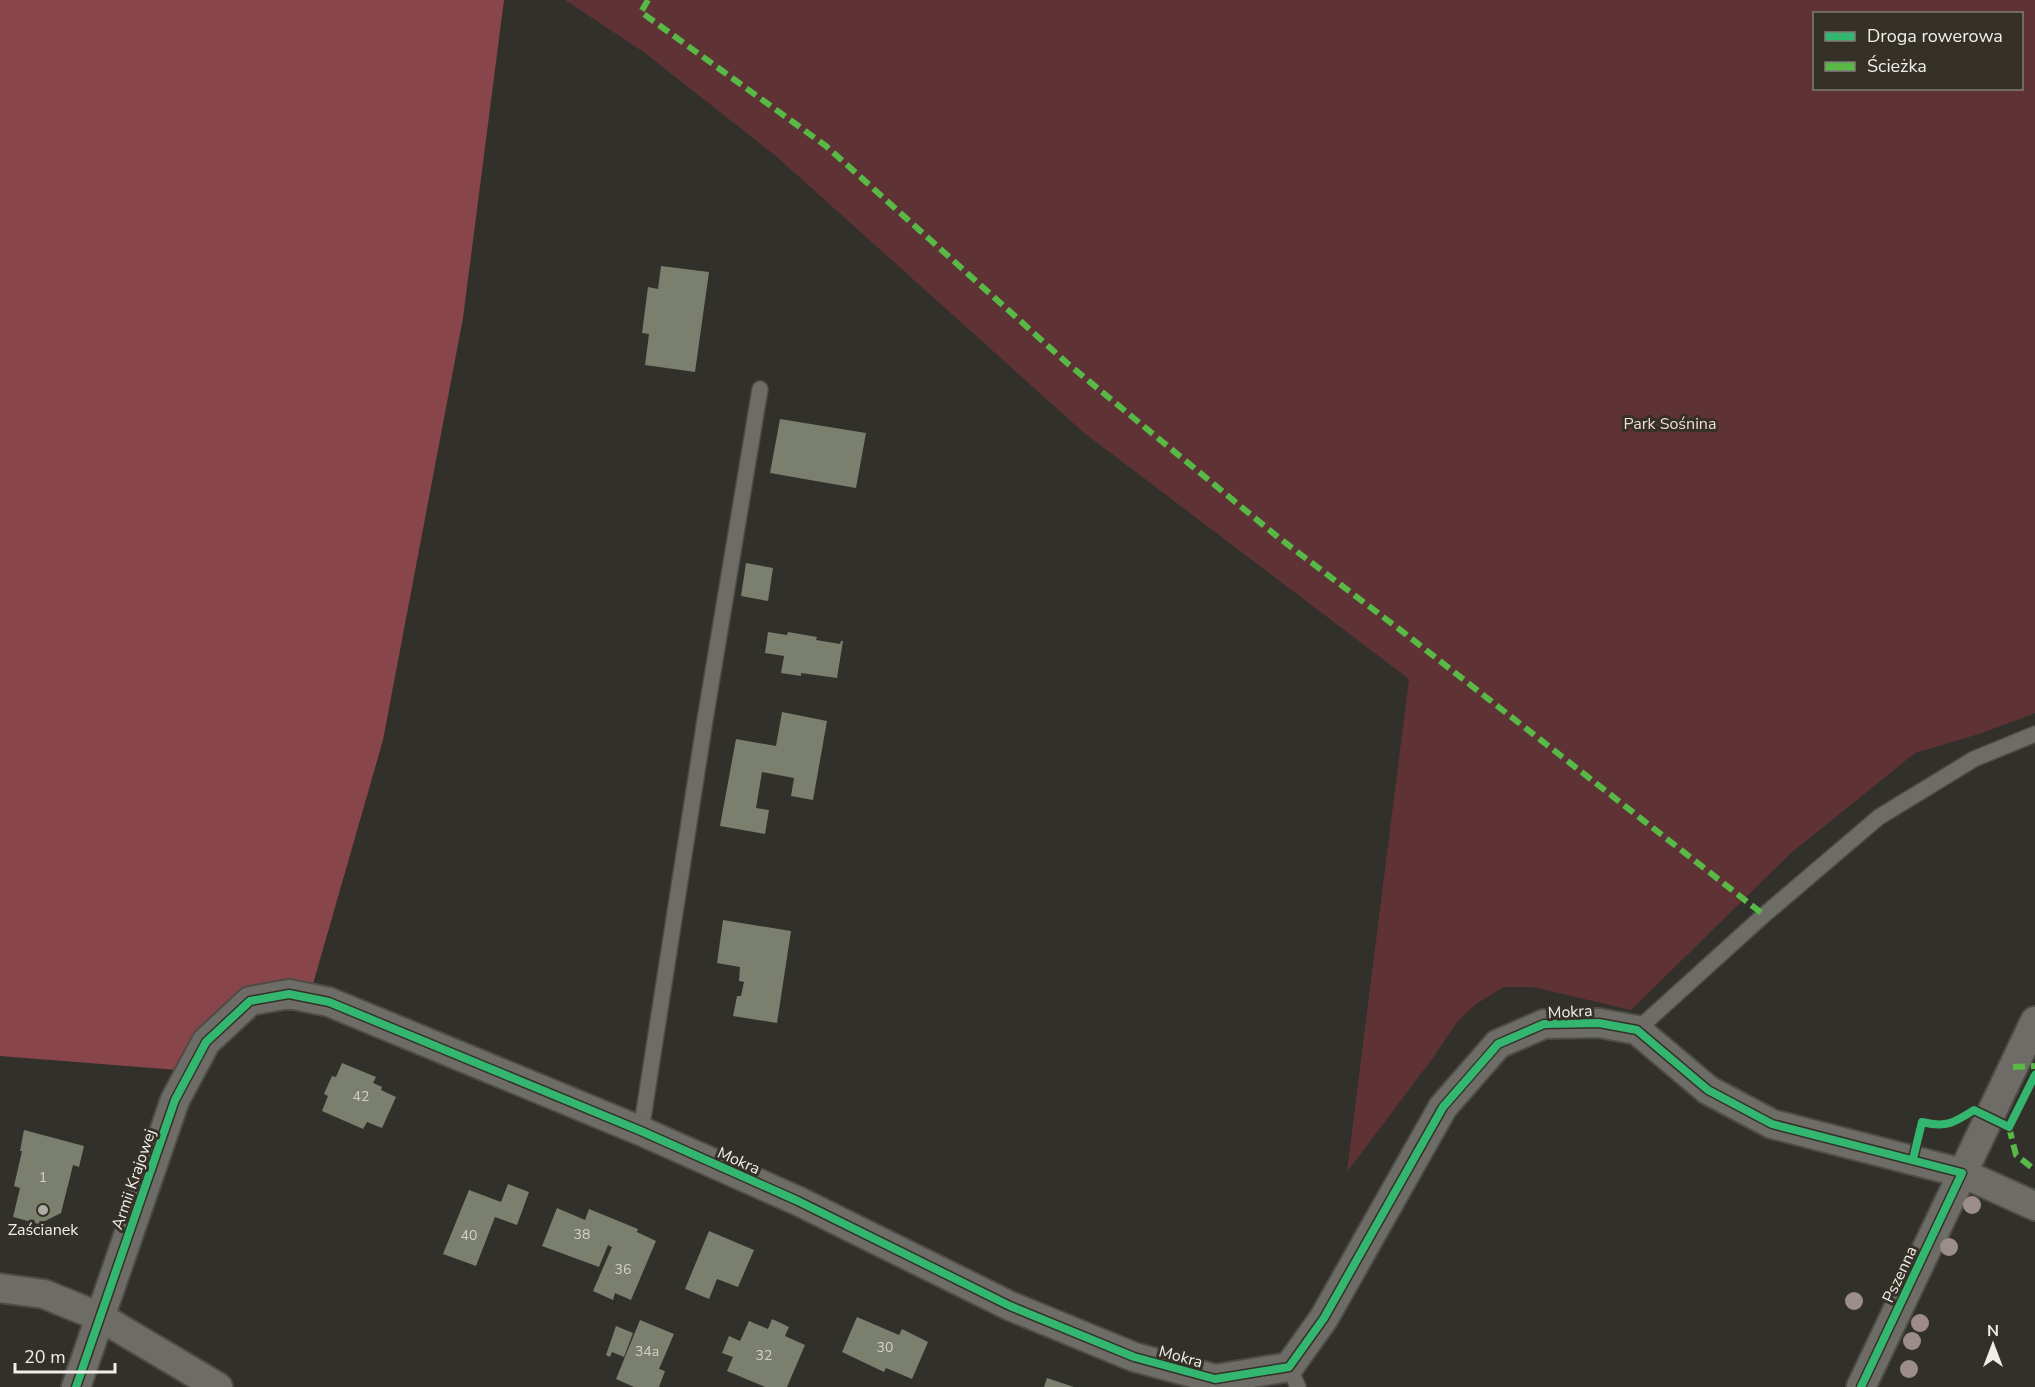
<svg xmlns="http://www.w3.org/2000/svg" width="2035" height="1387" font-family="'Nunito Sans',sans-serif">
	<rect width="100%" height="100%" fill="#32302b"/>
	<path fill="#5f3335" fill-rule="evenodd" d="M 565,0 L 2035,0 L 2035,713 L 1979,734 L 1915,753 L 1791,853 L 1631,1010 L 1533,987 L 1504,987 L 1476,1004 L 1457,1022 L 1432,1059 L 1347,1172 L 1409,679 L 1083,432 L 777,157 L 645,53 ZM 1814,14 L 2022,14 L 2022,88 L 1814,88 Z"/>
	<path fill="#88464a" d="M 0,0 L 504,0 L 463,318 L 383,740 L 309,998 L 250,1001 L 190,1071 L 0,1056 Z"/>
	<path fill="#7b7f6e" d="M 661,266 L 709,272 L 695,372 L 645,365 L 649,334 L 642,333 L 648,287 L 658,289 Z
		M 780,419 L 866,433 L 856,488 L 770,473 Z
		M 746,563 L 773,568 L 768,601 L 741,596 Z
		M 768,632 L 787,635 L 788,632 L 817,637 L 816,640 L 840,644 L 841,641 L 843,641 L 837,678 L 801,673 L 801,676 L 781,673 L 784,656 L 765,653 Z
		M 782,712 L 827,721 L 813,800 L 791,796 L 794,778 L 762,772 L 756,808 L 769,810 L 765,834 L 720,826 L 736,739 L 776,746 Z
		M 723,920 L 791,931 L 777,1023 L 733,1016 L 737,996 L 741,996 L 744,982 L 739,981 L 740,967 L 717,963 Z
		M 342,1063 L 376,1077 L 373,1083 L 382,1087 L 381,1090 L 396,1097 L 382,1128 L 367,1122 L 363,1129 L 322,1111 L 328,1096 L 324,1094 L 332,1076 L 336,1077 Z
		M 24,1130 L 84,1146 L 79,1167 L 73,1165 L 61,1213 L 39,1224 L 13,1217 L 20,1188 L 14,1186 L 22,1151 L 20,1151 Z
		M 508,1184 L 529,1192 L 517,1225 L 495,1217 L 476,1266 L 443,1254 L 469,1190 L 501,1202 Z
		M 557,1208 L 585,1220 L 589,1209 L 638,1229 L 637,1232 L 656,1241 L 631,1300 L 615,1293 L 613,1300 L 593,1291 L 612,1247 L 608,1245 L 599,1267 L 542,1246 Z
		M 709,1231 L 754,1250 L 738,1287 L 717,1279 L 709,1299 L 685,1289 Z
		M 857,1317 L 899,1335 L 902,1329 L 928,1342 L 912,1379 L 886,1368 L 884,1372 L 842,1352 Z
		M 772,1319 L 789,1327 L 785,1336 L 805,1345 L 787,1387 L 765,1387 L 727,1371 L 733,1357 L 722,1353 L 729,1336 L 740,1341 L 749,1321 L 768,1329 Z
		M 640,1320 L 674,1334 L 659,1369 L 665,1371 L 659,1387 L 634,1387 L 616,1379 Z
		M 616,1326 L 633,1333 L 624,1357 L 612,1352 L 610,1357 L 606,1355 Z
		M 1047,1378 L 1074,1387 L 1044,1387 Z"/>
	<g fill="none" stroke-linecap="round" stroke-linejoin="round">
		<defs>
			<path id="service" d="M 1637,1030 L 1764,915 L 1879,817 L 1974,759 L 2035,734
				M 641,1131 L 705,720 L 760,389
				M 1289,1367 L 1298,1387"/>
			<path id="minor" d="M 0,1288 L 44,1294 L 100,1317 L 218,1387
				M 76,1387 L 175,1100 L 206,1042 L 250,1001 L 289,994 L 329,1002 L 641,1131 L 798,1201 L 1010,1306 L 1134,1357 L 1215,1379 L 1289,1367 L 1324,1318 L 1443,1107 L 1498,1044 L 1544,1024 L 1599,1023 L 1637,1030 L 1708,1090 L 1772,1124 L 1962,1173 L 2035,1206
				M 1861,1387 L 2035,1021"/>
		</defs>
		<use href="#service" stroke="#4d4c47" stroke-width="18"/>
		<use href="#minor" stroke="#4d4c47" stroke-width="32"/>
		<use href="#service" stroke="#6e6c67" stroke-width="15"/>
		<use href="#minor" stroke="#6e6c67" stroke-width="28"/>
		<path stroke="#58b947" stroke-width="6" stroke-dasharray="12 6" stroke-linecap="butt" d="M 648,0 L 641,12 L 826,146 L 1067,363 L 1279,538 L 1403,632 L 1764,915
			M 2013,1067 L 2035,1066
			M 2009,1127 L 2016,1155 L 2035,1170"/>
		<defs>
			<path id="cycleway" d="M 1913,1159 L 1922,1122 C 1946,1128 1954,1123 1974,1110 L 2009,1127 L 2035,1075
				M 76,1387 L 175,1100 L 206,1042 L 250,1001 L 289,994 L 329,1002 L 641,1131 L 798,1201 L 1010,1306 L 1134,1357 L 1215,1379 L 1289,1367 L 1324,1318 L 1443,1107 L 1498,1044 L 1544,1024 L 1599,1023 L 1637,1030 L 1708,1090 L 1772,1124 L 1962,1173 L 1861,1387"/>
		</defs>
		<use href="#cycleway" stroke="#353128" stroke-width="11"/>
		<use href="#cycleway" stroke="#33b770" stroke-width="8"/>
	</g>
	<g fill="#9c8d8b">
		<circle cx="1972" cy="1205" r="9"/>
		<circle cx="1949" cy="1247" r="9"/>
		<circle cx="1854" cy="1301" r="9"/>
		<circle cx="1920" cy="1323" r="9"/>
		<circle cx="1912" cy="1341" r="9"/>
		<circle cx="1909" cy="1369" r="9"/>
	</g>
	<circle fill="#aeaca6" stroke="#353128" stroke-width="2" cx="43" cy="1210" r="6"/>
	<g text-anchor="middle" stroke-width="6" stroke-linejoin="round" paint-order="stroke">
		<g font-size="14" fill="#d3d2ca">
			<text x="361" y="1101">42</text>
			<text x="43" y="1182">1</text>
			<text x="582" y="1239">38</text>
			<text x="469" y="1240">40</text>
			<text x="623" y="1274">36</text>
			<text x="885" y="1352">30</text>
			<text x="647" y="1356">34a</text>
			<text x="764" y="1360">32</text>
		</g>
		<g font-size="16" fill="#f2d9da" stroke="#353128">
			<text x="1670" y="429">Park Sośnina</text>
		</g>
		<g font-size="16" fill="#f0eee8" stroke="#353128">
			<text transform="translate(1570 1011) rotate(-3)" y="6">Mokra</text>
			<text transform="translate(739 1160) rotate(24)" y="6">Mokra</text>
			<text transform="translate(133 1179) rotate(-71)" y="6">Armii Krajowej</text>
			<text transform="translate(1899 1274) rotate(-65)" y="6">Pszenna</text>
			<text transform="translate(1181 1356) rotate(15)" y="6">Mokra</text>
		</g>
		<g font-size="16" fill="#f0eee8" stroke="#353128">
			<text x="43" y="1235">Zaścianek</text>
		</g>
	</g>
	<rect x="1813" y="12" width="210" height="78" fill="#353128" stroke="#807d75" stroke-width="1.5"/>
	<rect x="1825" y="32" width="30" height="9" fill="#33b770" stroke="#807d75" stroke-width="1.5"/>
	<text x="1867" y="42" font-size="18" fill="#f0eee8">Droga rowerowa</text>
	<rect x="1825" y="62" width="30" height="9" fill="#58b947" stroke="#807d75" stroke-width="1.5"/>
	<text x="1867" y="72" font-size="18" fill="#f0eee8">Ścieżka</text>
	<g transform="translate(1993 1345)" stroke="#353128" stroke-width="4.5" paint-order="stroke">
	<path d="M0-4.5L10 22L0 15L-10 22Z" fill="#f0eee8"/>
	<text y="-9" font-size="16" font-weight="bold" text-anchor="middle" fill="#f0eee8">N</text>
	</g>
	<path d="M15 1363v9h100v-9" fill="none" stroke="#f0eee8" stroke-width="3"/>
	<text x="24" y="1363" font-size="18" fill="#f0eee8" stroke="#353128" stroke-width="4.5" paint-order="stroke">20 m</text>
</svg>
